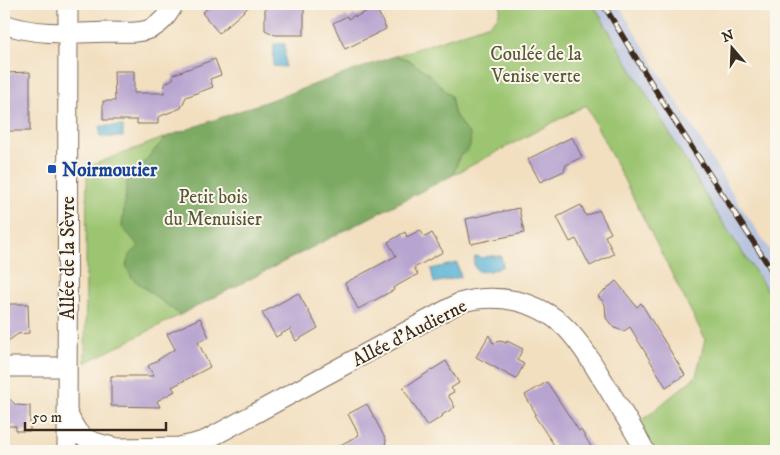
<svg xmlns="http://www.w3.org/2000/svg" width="780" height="455" font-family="'IM FELL DW Pica',serif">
	<rect width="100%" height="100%" fill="#fbf7ec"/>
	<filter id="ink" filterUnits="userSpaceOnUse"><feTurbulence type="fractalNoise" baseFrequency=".02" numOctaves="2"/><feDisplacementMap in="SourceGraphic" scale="10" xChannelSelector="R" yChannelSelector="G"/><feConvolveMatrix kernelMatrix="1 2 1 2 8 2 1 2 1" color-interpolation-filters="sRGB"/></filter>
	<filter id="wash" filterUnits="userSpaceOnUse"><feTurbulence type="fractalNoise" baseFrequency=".0096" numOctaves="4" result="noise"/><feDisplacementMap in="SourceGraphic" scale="20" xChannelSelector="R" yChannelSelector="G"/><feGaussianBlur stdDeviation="1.12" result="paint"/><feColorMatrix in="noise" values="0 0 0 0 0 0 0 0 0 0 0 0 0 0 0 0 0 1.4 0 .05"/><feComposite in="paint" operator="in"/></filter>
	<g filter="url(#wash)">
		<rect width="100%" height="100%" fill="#f2dfc0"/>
		<path fill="#bac4de" d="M 593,4 L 618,4 L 738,202 L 776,259 L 776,303 L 717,214 Z"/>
		<path fill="#9cc571" stroke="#6c7848" d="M 501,4 L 593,4 L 717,214 L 776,303 L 776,451 L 770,451 L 762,445 L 751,451 L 645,451 L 632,427 L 650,414 L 696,376 L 705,339 L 586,105 L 453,175 L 460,155 L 470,134 L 462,126 L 454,113 L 451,96 L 429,74 L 407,59 L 395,56 L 490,24 C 498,18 500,13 501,4 Z
			M 166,137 L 127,182 L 139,247 L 131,254 L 132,278 L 180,315 L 85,363 L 87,167 Z"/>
		<path fill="#7daa63" stroke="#5c6a40" d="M 395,56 L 407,59 L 429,74 L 451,96 L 454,113 L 462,126 L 470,134 C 471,146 471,150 460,155 L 453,175 L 180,315 L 132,278 L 126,265 L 131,254 L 139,246 L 122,227 L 127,182 L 166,137 Z"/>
		<path fill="#56b1d4" stroke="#486e79" d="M 274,44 L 285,44 L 285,67 L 273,66 Z
			M 100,126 L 123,126 L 123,137 L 100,137 Z
			M 478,256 L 481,258 L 490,256 L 501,256 L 503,266 C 491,272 469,278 475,257 Z
			M 457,263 L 461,277 L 434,283 L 431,269 Z"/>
		<g id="blocks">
			<path fill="#b8a4d0" d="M 213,4 L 252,4 L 219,33 L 202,13 Z
				M 265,6 L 304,6 L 304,35 L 275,35 L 265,30 Z
				M 376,7 L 386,29 L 345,49 L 333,23 L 347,16 L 348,19 L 355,15 L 355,17 Z
				M 215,59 L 221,75 L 210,79 L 213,87 L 186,97 L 181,108 L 158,117 L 158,124 L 137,124 L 137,120 L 103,120 L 103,101 L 115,101 L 114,71 L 134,71 L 134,93 L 164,93 L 165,84 L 174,78 L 172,75 Z
				M 30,72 L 30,131 L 4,131 L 4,73 Z
				M 572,137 L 582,157 L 566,165 L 564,171 L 540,182 L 528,159 Z
				M 581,205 L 586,216 L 599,210 L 611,233 L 605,236 L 614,254 L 590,266 L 576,239 L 570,242 L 557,217 Z
				M 519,208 L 524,233 L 471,244 L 466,219 Z
				M 420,230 L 425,237 L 432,233 L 443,252 L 414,268 L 418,274 L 393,288 L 394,290 L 358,309 L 345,283 L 396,256 L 388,242 L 405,232 L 407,237 Z
				M 616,281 L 637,307 L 641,303 L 685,375 L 666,387 L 630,327 L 624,331 L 614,328 L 606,318 L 605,304 L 598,296 Z
				M 298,293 L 318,328 L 296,341 L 290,329 L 276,337 L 262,313 Z
				M 4,304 L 28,304 L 29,333 L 18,334 L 4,344 Z
				M 200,318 L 209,337 L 198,342 L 210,367 L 172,387 L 175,391 L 157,401 L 160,407 L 111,406 L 111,376 L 154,376 L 148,366 L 175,349 L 167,334 Z
				M 489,335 L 493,343 L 501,341 L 506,343 L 507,341 L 523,349 L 517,360 L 524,364 L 516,379 L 476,357 Z
				M 446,361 L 459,383 L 451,388 L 454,392 L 448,395 L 455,407 L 442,415 L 443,416 L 427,426 L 403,388 Z
				M 547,382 L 579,431 L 581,430 L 594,451 L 558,451 L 534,415 L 536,414 L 525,395 Z
				M 4,394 L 16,405 L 30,406 L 30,431 L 16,431 L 16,426 L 4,426 Z
				M 367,404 L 386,440 L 385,446 L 381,448 L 380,451 L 329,451 L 359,435 L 348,414 Z"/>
		</g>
	</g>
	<g filter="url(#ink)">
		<use href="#blocks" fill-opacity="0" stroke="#7b6957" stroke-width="1"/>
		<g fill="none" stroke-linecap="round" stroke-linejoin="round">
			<defs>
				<path id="street" d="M 4,24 C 37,36 73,33 108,32 C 122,32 137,34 150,29 C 162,24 168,14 174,4
					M 4,367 L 66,367
					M 67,412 C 71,420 75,431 82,436 C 91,443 106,445 117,448 L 104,451
					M 117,448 L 179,447 L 193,444 L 206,440 L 459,303 C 496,292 538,300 566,328 C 582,344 594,366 606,385 C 619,407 633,428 645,451
					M 67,451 L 68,4"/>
			</defs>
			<use href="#street" stroke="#7b6957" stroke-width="21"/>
			<use href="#street" stroke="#fff" stroke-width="19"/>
			<defs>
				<path id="rail" d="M 603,4 L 669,112 L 776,277"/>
			</defs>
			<use href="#rail" stroke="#3b2a1e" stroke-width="5.5"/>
			<use href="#rail" stroke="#fbf7ec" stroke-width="4" stroke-dasharray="11" stroke-linecap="butt"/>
		</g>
	</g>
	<rect fill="#1a4fb4" stroke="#fbf7ec" stroke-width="2" x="47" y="164" width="10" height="10" rx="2.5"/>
	<g text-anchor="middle" stroke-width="4" stroke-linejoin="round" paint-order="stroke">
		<g font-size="19" fill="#585837" stroke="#fbf7ec">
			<text x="536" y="60">Coulée de la<tspan x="536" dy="22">Venise verte</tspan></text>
			<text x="213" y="203">Petit bois<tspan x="213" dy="22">du Menuisier</tspan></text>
		</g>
		<g font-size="19" font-weight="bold" fill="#164399" stroke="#fbf7ec" text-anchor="start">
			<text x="62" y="176">Noirmoutier</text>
		</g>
		<g font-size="19" fill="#3b2a1e" stroke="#fbf7ec">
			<text transform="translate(67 258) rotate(-90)" y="7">Allée de la Sèvre</text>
			<text transform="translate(409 332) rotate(-27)" y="7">Allée d'Audierne</text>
		</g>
	</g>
	<rect width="780" height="455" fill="none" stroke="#fbf7ec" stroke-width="20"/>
	<g transform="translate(732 48) rotate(341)" stroke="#fbf7ec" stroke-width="4" paint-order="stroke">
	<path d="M0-4L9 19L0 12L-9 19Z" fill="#3b2a1e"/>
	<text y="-8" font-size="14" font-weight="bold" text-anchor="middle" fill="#3b2a1e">N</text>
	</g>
	<path d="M25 422v8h141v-8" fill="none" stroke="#3b2a1e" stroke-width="2.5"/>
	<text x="32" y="422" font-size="15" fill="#3b2a1e" stroke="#fbf7ec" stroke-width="4" paint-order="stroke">50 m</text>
</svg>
